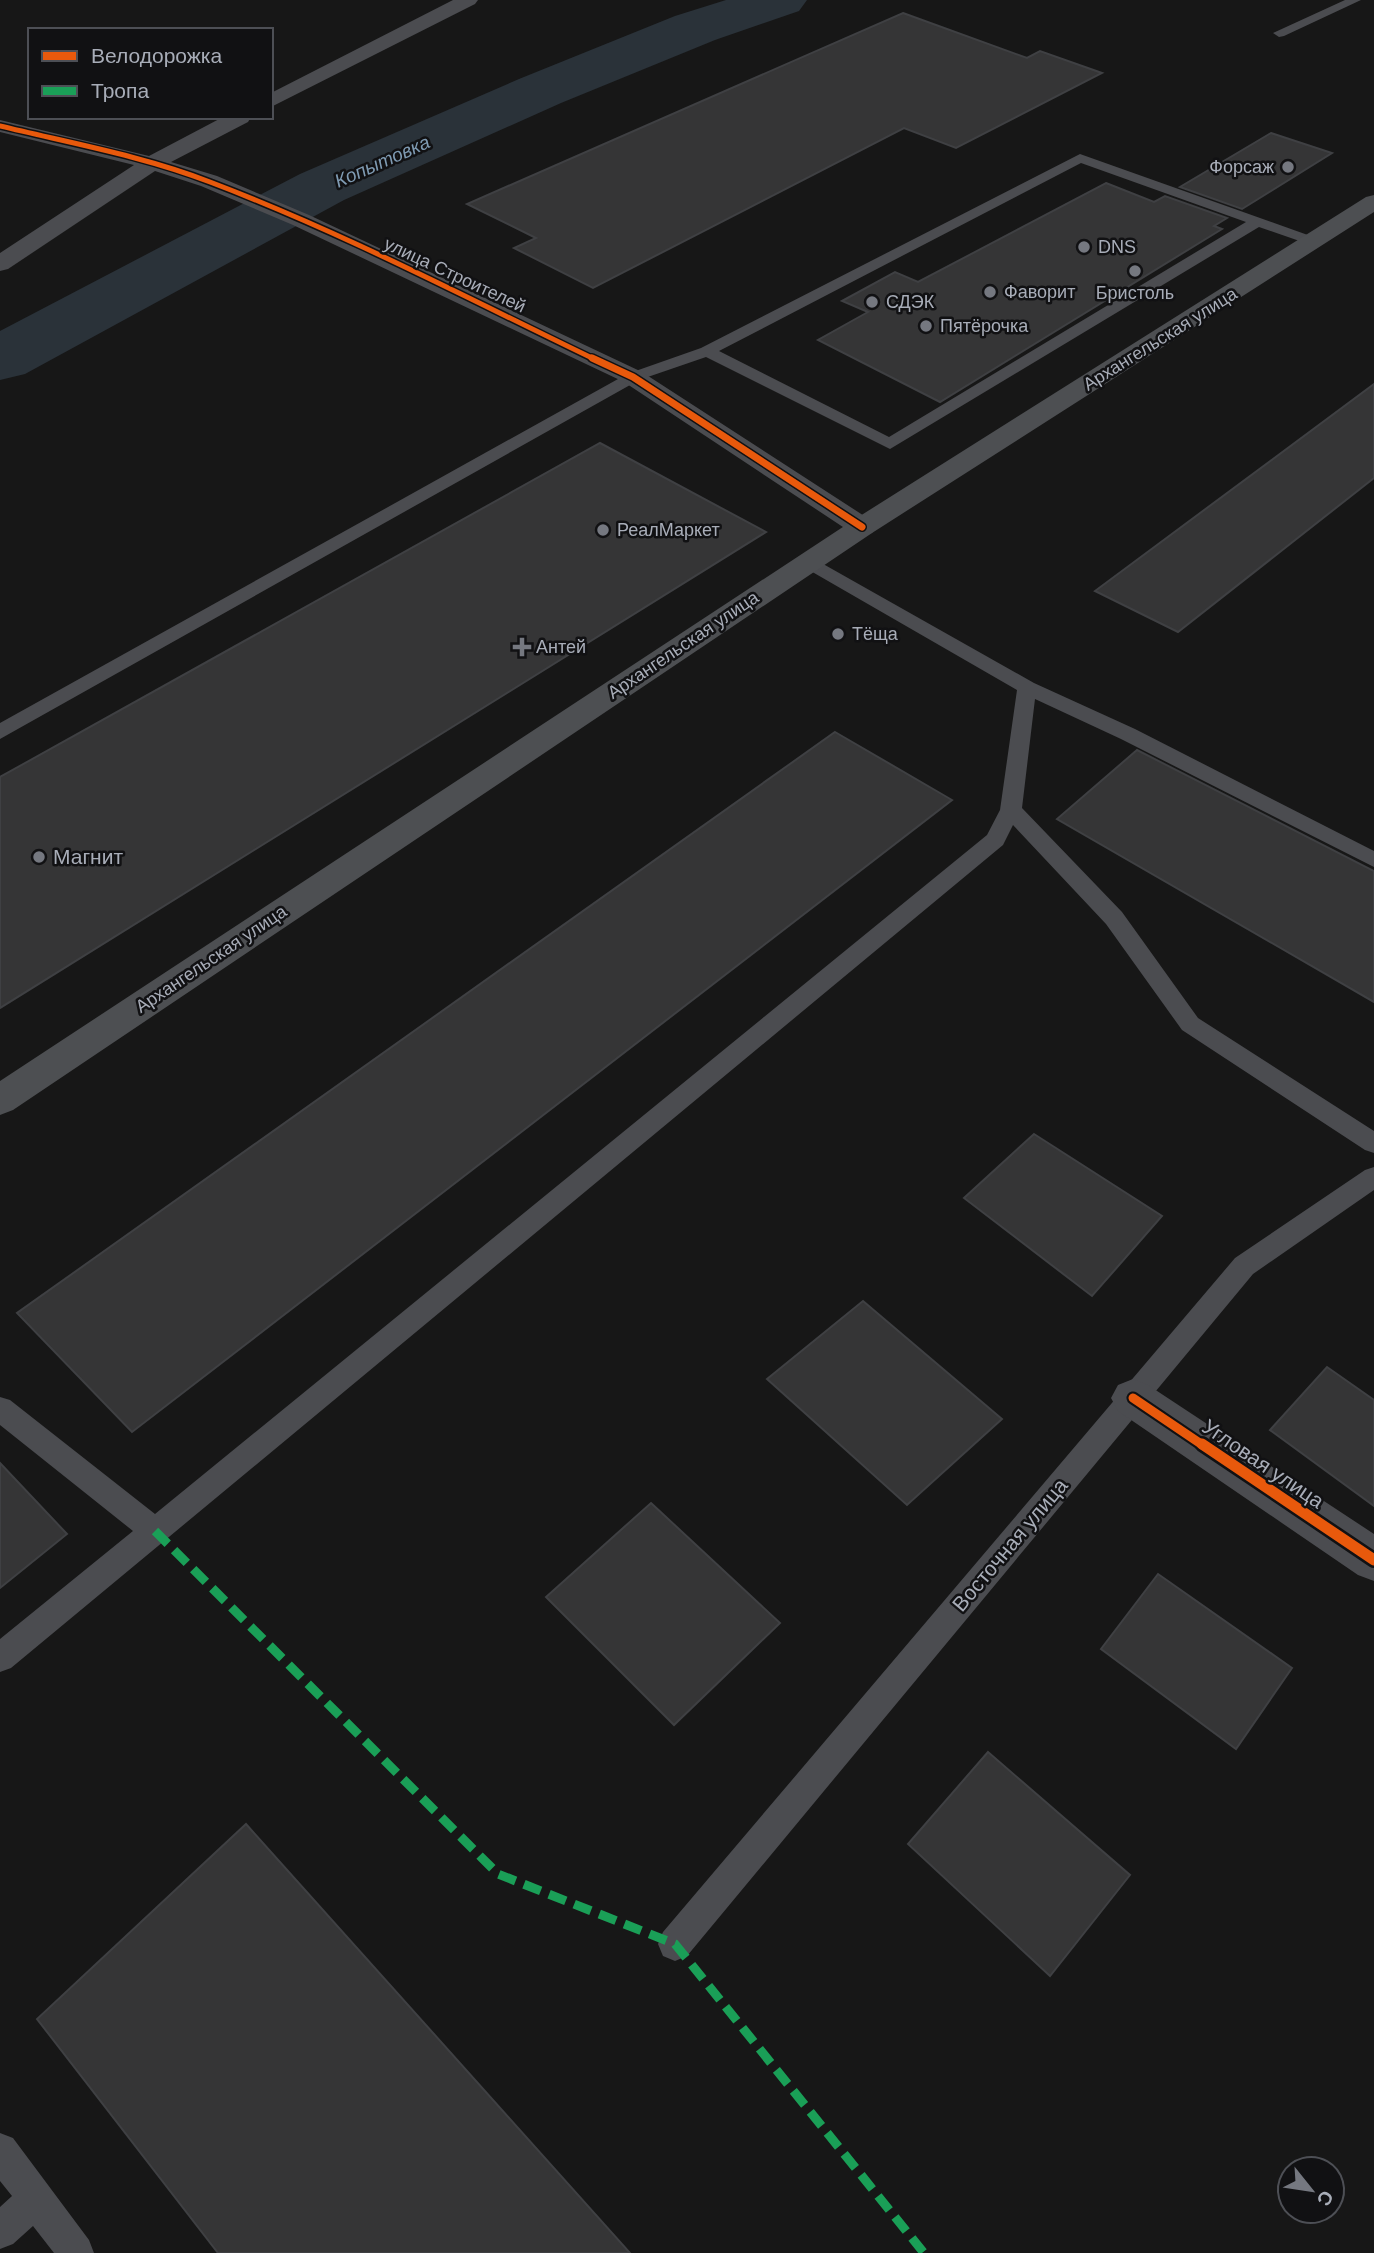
<svg xmlns="http://www.w3.org/2000/svg" width="1374" height="2253" font-family="Arial,sans-serif">
	<rect width="100%" height="100%" fill="#171717"/>
	<g fill="none" stroke-linecap="round" stroke-linejoin="round">
		<path fill="#2a3239" fill-rule="evenodd" d="M 726,0 L 807,0 L 799,11 L 715,40 L 561,103 L 344,200 L 25,374 L 0,380 L 0,331 L 300,174 L 519,79 L 675,16 Z"/>
	</g>
	<path fill="#353536" stroke="#3f4043" stroke-width="2" d="M 903,13 L 1027,58 L 1040,51 L 1102,73 L 956,148 L 904,128 L 593,288 L 514,248 L 536,238 L 467,204 Z
		M 1271,133 L 1332,153 L 1242,209 L 1180,187 Z
		M 1106,183 L 1154,202 L 1165,196 L 1227,218 L 1214,226 L 1222,229 L 940,402 L 818,340 L 868,312 L 842,301 L 895,272 L 918,282 Z
		M 1374,384 L 1374,478 L 1178,632 L 1095,591 Z
		M 600,443 L 766,532 L 0,1008 L 0,777 Z
		M 835,732 L 952,800 L 132,1432 L 17,1313 Z
		M 1137,750 L 1374,871 L 1374,1002 L 1057,819 Z
		M 1034,1134 L 1162,1216 L 1092,1296 L 964,1198 Z
		M 863,1301 L 1002,1419 L 907,1505 L 767,1379 Z
		M 1327,1367 L 1374,1400 L 1374,1506 L 1270,1430 Z
		M 0,1463 L 67,1534 L 0,1588 Z
		M 651,1503 L 780,1623 L 674,1725 L 546,1597 Z
		M 1158,1574 L 1292,1668 L 1236,1749 L 1101,1649 Z
		M 988,1752 L 1130,1875 L 1050,1976 L 908,1844 Z
		M 246,1824 L 630,2253 L 218,2253 L 37,2019 Z"/>
	<g fill="none" stroke-linecap="round" stroke-linejoin="round">
		<path fill="#4b4c50" fill-rule="evenodd" d="M 1345,0 L 1361,0 L 1284,36 L 1279,37 L 1273,33 Z
			M 1080,154 L 1319,239 L 1321,242 L 1314,246 L 1259,227 L 890,449 L 706,357 L 639,380 L 0,739 L 0,723 L 627,374 L 701,348 ZM 1081,163 L 1246,222 L 889,437 L 719,351 Z
			M 809,556 L 1034,683 L 1135,729 L 1374,851 L 1374,867 L 1121,739 L 1035,699 L 1022,808 L 1122,912 L 1198,1018 L 1374,1131 L 1374,1153 L 1365,1150 L 1182,1030 L 1106,924 L 1013,825 L 1003,845 L 11,1668 L 0,1672 L 0,1639 L 133,1531 L 0,1425 L 0,1397 L 10,1400 L 155,1514 L 987,835 L 1000,810 L 1017,690 L 802,566 L 800,562 Z
			M 1374,1167 L 1374,1190 L 1253,1274 L 687,1956 L 675,1961 L 663,1956 L 658,1944 L 663,1932 L 1235,1258 L 1365,1170 Z
			M 0,2133 L 13,2138 L 89,2240 L 94,2253 L 54,2253 L 33,2226 L 13,2244 L 0,2249 L 0,2207 L 12,2196 L 0,2181 Z"/>
		<path fill="#4b4c50" fill-rule="evenodd" d="M 453,0 L 478,0 L 475,4 L 271,107 L 271,93 Z
			M 223,117 L 251,117 L 248,122 L 171,162 L 217,176 L 309,215 L 642,372 L 872,521 L 876,527 L 872,533 L 862,536 L 852,533 L 624,382 L 293,225 L 201,186 L 155,171 L 8,269 L 0,271 L 0,253 L 134,165 L 0,132 L 0,120 L 149,156 Z
			M 1133,1379 L 1148,1385 L 1374,1534 L 1374,1581 L 1358,1575 L 1118,1411 L 1111,1398 L 1118,1385 Z"/>
		<path fill="#4d4f52" fill-rule="evenodd" d="M 1374,195 L 1374,212 L 872,533 L 13,1110 L 0,1115 L 0,1081 L 852,521 L 1366,197 Z"/>
		<path stroke="#1a9f57" stroke-width="9" stroke-dasharray="18 9" stroke-linecap="butt" d="M 155,1531 L 498,1874 L 675,1944 L 924,2253"/>
		<defs>
			<path id="cycleway-far3" d="M 0,126 C 70,143 143,156 210,182 C 342,232 469,299 596,360"/>
			<path id="cycleway-far2" d="M 592,358 L 633,377 L 862,527"/>
			<path id="cycleway-far1" d="M 1133,1398 L 1204,1446"/>
			<path id="cycleway" d="M 1202,1444 L 1374,1560"/>
		</defs>
		<use href="#cycleway-far3" stroke="#111113" stroke-width="8"/>
		<use href="#cycleway-far2" stroke="#111113" stroke-width="10"/>
		<use href="#cycleway-far1" stroke="#111113" stroke-width="13"/>
		<use href="#cycleway" stroke="#111113" stroke-width="16"/>
		<use href="#cycleway-far3" stroke="#e8590c" stroke-width="5"/>
		<use href="#cycleway-far2" stroke="#e8590c" stroke-width="7"/>
		<use href="#cycleway-far1" stroke="#e8590c" stroke-width="9"/>
		<use href="#cycleway" stroke="#e8590c" stroke-width="11"/>
	</g>
	<g fill="#757880" stroke="#111113" stroke-width="2.5">
		<circle cx="1288" cy="167" r="7"/>
		<circle cx="1084" cy="247" r="7"/>
		<circle cx="1135" cy="271" r="7"/>
		<circle cx="990" cy="292" r="7"/>
		<circle cx="872" cy="302" r="7"/>
		<circle cx="926" cy="326" r="7"/>
		<circle cx="603" cy="530" r="7"/>
		<circle cx="838" cy="634" r="7"/>
		<path d="M518.5 636.5h7v7h7v7h-7v7h-7v-7h-7v-7h7z"/>
		<circle cx="39" cy="857" r="7"/>
	</g>
	<g text-anchor="middle" stroke-width="5" stroke-linejoin="round" paint-order="stroke">
		<g font-size="18" fill="#a8adb8" stroke="#111113" text-anchor="start">
			<text x="1274" y="173" text-anchor="end">Форсаж</text>
			<text x="1098" y="253">DNS</text>
			<text x="1004" y="298">Фаворит</text>
			<text x="1135" y="299" text-anchor="middle">Бристоль</text>
			<text x="886" y="308">СДЭК</text>
			<text x="940" y="332">Пятёрочка</text>
			<text x="617" y="536">РеалМаркет</text>
			<text x="852" y="640">Тёща</text>
			<text x="536" y="653">Антей</text>
		</g>
		<g font-size="18" fill="#a8adb8" stroke="#111113">
			<text transform="translate(455 275) rotate(25)" y="6">улица Строителей</text>
			<text transform="translate(1160 339) rotate(-32)" y="6">Архангельская улица</text>
			<text transform="translate(683 645) rotate(-34)" y="6">Архангельская улица</text>
			<text transform="translate(211 959) rotate(-34)" y="6">Архангельская улица</text>
		</g>
		<g font-size="19" font-style="italic" fill="#7f9bb3" stroke="#111113">
			<text transform="translate(382 161) rotate(-24)" y="7">Копытовка</text>
		</g>
		<g font-size="21" fill="#a8adb8" stroke="#111113" text-anchor="start">
			<text x="53" y="864">Магнит</text>
		</g>
		<g font-size="21" fill="#a8adb8" stroke="#111113">
			<text transform="translate(1263 1464) rotate(34)" y="7">Угловая улица</text>
			<text transform="translate(1010 1545) rotate(-50)" y="7">Восточная улица</text>
		</g>
	</g>
	<rect x="28" y="28" width="245" height="91" fill="#111113" stroke="#4d4f55" stroke-width="2"/>
	<rect x="42" y="51" width="35" height="10" fill="#e8590c" stroke="#4d4f55" stroke-width="2"/>
	<text x="91" y="63" font-size="21" fill="#a8adb8">Велодорожка</text>
	<rect x="42" y="86" width="35" height="10" fill="#1a9f57" stroke="#4d4f55" stroke-width="2"/>
	<text x="91" y="98" font-size="21" fill="#a8adb8">Тропа</text>
	<g transform="translate(1311 2190) rotate(120)"><circle r="33" fill="#111113" stroke="#4d4f55" stroke-width="2"/>
	<path d="M0-5L12 26L0 18L-12 26Z" fill="#757880"/>
	<text y="-10" font-size="19" font-weight="bold" text-anchor="middle" fill="#a8adb8">С</text>
	</g>
</svg>
